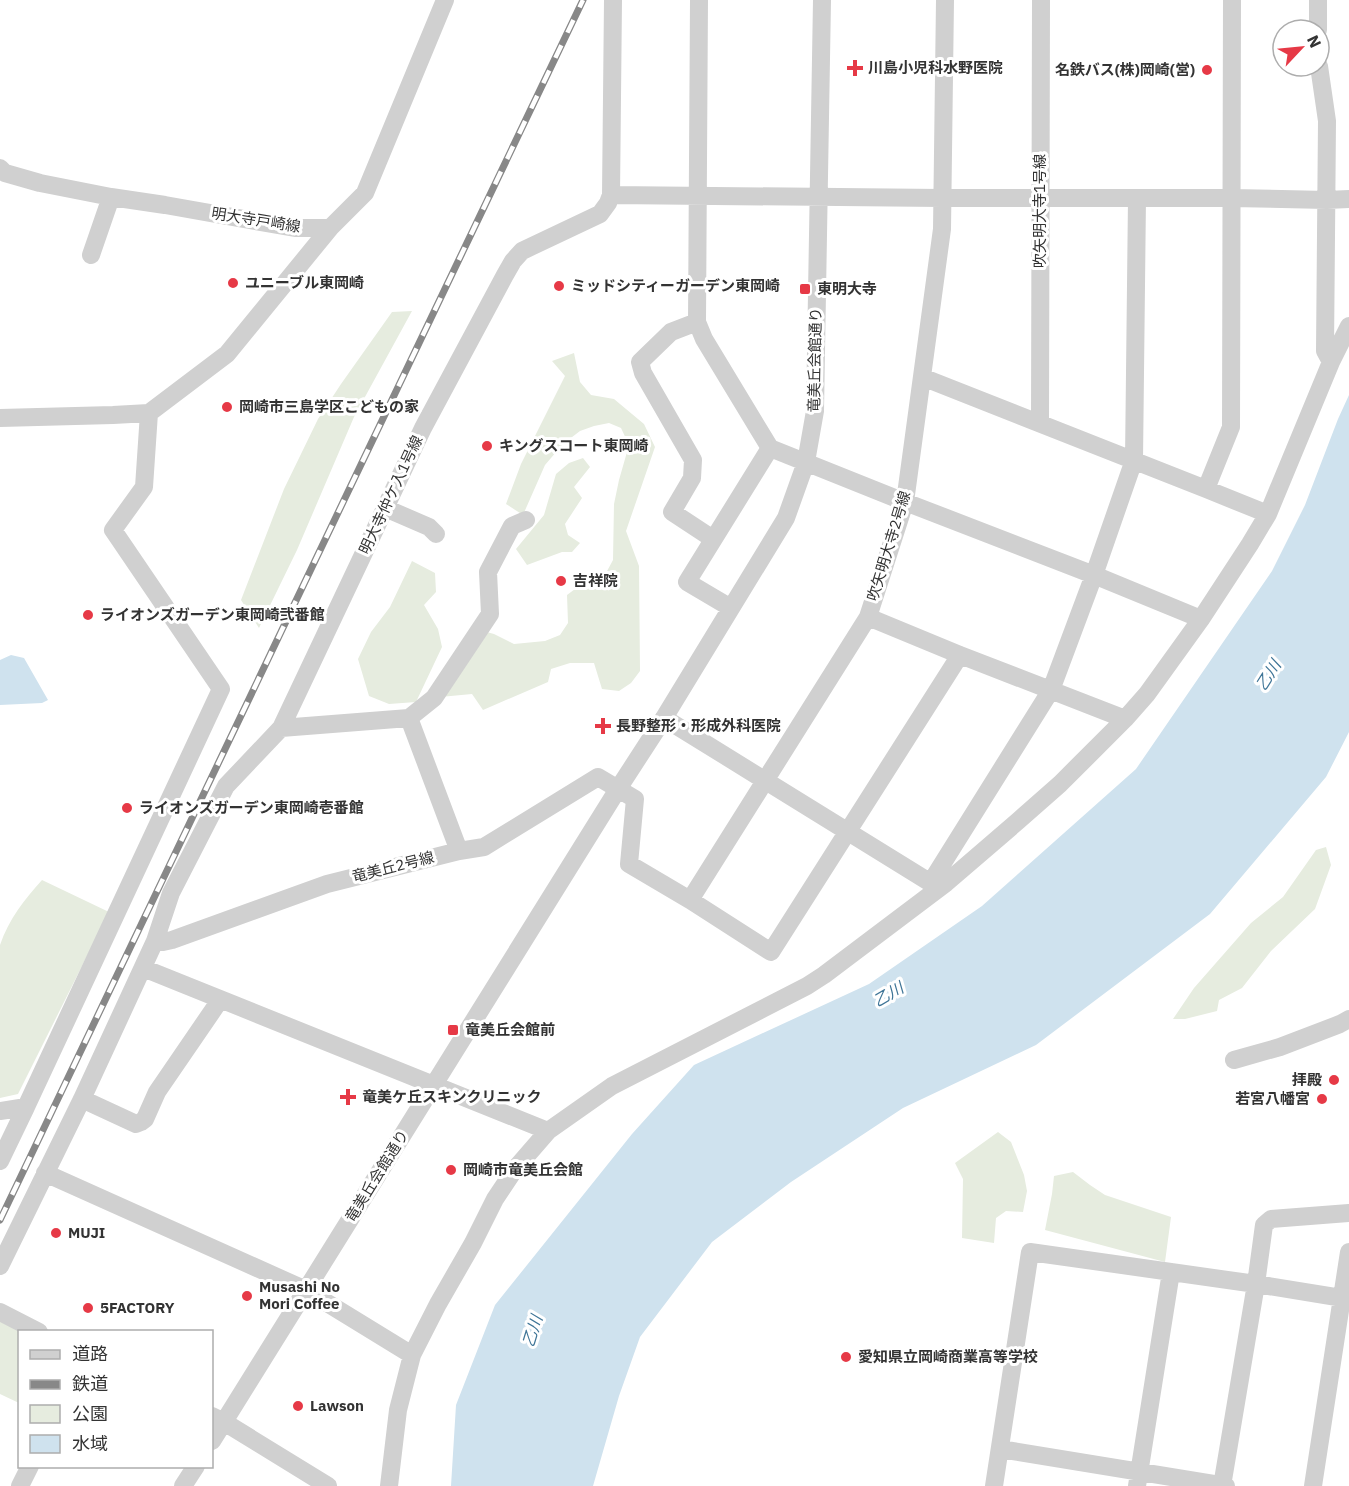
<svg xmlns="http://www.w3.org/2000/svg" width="1349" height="1486" font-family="'IBM Plex Sans','Noto Sans JP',sans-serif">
	<rect width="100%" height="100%" fill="#fff"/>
	<path fill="#e6ecdf" d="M 412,311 L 354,417 L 297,550 L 259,628 L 241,600 L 284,489 L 318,419 L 341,384 L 392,312 Z
		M 574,353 L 580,382 L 591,395 L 614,399 L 644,424 L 655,447 L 626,531 L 639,566 L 640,671 L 631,683 L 619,691 L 602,689 L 594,663 L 570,663 L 551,669 L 548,682 L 483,710 L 472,694 L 440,697 L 479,630 L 494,634 L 514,644 L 545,641 L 560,635 L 568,623 L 567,595 L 575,589 L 588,588 L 606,573 L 613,560 L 614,504 L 619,480 L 629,445 L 621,428 L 609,423 L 594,426 L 580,431 L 563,444 L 545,465 L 523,515 L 506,504 L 521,464 L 565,376 L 552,361 Z
		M 583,458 L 590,467 L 574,487 L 582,498 L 565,524 L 568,535 L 580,543 L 572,552 L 562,552 L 527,565 L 516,549 L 544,515 L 556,474 L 569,463 Z
		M 412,561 L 435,573 L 436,592 L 424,605 L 438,629 L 442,647 L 416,702 L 389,704 L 369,696 L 358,659 L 371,632 L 390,607 Z
		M 1326,847 L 1331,865 L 1315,909 L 1271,951 L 1242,988 L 1219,1000 L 1217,1011 L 1185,1019 L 1173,1019 L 1194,988 L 1251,923 L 1283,897 L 1316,850 Z
		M 42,880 L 109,912 L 18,1094 L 0,1098 L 0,945 C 9,919 24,900 42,880 Z
		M 998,1132 L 1011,1142 L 1024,1175 L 1027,1191 L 1023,1212 L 1006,1211 L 996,1218 L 994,1243 L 962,1238 L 963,1179 L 955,1163 Z
		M 1073,1172 L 1090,1185 L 1105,1195 L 1171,1217 L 1165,1262 L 1045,1230 L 1052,1194 L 1054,1176 Z
		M 0,1319 L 20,1332 L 19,1403 L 0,1394 Z"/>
	<path fill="#cfe2ee" d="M 1349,395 L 1349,732 L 1326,777 L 1210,914 L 1036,1045 L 903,1108 L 791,1182 L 712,1242 L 640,1337 L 619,1396 L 593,1486 L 451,1486 L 456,1405 L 495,1305 L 632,1134 L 694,1065 L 869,984 L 982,906 L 1136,769 L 1272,571 L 1305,505 L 1338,419 Z
		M 11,655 L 24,658 L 48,700 L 42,703 L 0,705 L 0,660 Z"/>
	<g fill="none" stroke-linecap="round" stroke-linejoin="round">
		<path stroke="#d0d0d0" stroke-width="18" d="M 699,0 L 697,322 L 704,339 L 770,448 L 905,502 L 1094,575 L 1201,619
			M 1318,0 L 1318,30
			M 1319,66 L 1327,121 L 1325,351 L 1331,362
			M 0,168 L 5,173 L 40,183 L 111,197 L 165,205 L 295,228 L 330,228
			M 611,195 L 942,198 L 1231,198 L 1327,200 L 1349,199
			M 91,255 L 111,197
			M 697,322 L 671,332 L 640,362 L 643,373 L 693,460 L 692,478 L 672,512 L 713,539
			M 922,377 L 1206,489 L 1268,514
			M 0,418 L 113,415 L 149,413 L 227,354 L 330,228 L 365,193 L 445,0
			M 1040,423 L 1041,0
			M 1206,489 L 1231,427 L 1232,0
			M 385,508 L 429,527 L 436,534
			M 731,608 L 687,582 L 770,448
			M 868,617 L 960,655 L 1125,719
			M 409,718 L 434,698 L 490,614 L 488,572 L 512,526 L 526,520
			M 664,718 L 939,888
			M 281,728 L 409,718 L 459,851
			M 931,882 L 1051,690 L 1094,575 L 1134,460 L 1137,198
			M 690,900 L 771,952 L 960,655
			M 155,941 L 163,942 L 172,940 L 327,884 L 459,851 L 484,847 L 598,777 L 635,799 L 629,864 L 690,900 L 868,617 L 905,502 L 942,229 L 945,0
			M 143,968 L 548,1131
			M 1234,1060 L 1280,1047 L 1340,1024 L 1349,1019
			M 82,1099 L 136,1124 L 141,1122 L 145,1119 L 157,1092 L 220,1000
			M 26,1107 L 221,689 L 113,530 L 144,487 L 149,413
			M 0,1111 L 26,1107 L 0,1161
			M 45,1173 L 306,1290 L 412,1355 L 398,1410 L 389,1486
			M 0,1266 L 82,1099 L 155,941 L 171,893 L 226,786 L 281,728 L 423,428 L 505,275 L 513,261 L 522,251 L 600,214 L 608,203 L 611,195 L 613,0
			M 0,1312 L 39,1332
			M 412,1355 L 438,1304 L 473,1243 L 495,1199 L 515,1169 L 548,1131 L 612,1086 L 807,986 L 824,975 L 946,883 L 1018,821 L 1060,784 L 1125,719 L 1147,694 L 1201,619 L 1250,544 L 1268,514 L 1331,362 L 1349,326
			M 212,1416 L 224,1422 L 328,1486
			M 212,1441 L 618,789 L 664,718 L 786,518 L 806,462 L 815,411 L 822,0
			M 1000,1449 L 1226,1486
			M 20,1486 L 30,1466
			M 183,1486 L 196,1466
			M 994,1486 L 1030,1252 L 1256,1284 L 1349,1299
			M 1137,1486 L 1171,1272
			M 1222,1486 L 1256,1284 L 1264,1225 L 1271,1219 L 1349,1213
			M 1313,1486 L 1349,1252"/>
		<defs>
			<path id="rail" d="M 0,1220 L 583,0"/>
		</defs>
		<use href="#rail" stroke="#888" stroke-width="7"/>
		<use href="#rail" stroke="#fff" stroke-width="4.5" stroke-dasharray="14" stroke-linecap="butt"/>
	</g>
	<g fill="#e63946" stroke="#fff" stroke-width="2">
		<path d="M852 59h6v6h6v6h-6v6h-6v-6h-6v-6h6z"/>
		<circle cx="1207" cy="70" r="6"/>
		<circle cx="233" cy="283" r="6"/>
		<circle cx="559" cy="286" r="6"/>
		<rect x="799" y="283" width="12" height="12" rx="3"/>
		<circle cx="227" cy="407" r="6"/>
		<circle cx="487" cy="446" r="6"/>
		<circle cx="561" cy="581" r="6"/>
		<circle cx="88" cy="615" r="6"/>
		<path d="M600 717h6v6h6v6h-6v6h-6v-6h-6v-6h6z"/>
		<circle cx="127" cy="808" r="6"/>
		<rect x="447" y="1024" width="12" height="12" rx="3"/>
		<circle cx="1334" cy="1080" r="6"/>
		<path d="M345 1088h6v6h6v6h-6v6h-6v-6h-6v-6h6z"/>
		<circle cx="1322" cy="1099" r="6"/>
		<circle cx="451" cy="1170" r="6"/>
		<circle cx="56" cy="1233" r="6"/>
		<circle cx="247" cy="1296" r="6"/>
		<circle cx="88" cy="1308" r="6"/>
		<circle cx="846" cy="1357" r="6"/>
		<circle cx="298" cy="1406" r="6"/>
	</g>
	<g text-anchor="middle" stroke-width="6" stroke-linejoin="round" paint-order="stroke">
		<g font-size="15" font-weight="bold" fill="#333" stroke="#fff" text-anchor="start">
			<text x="868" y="73">川島小児科水野医院</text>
			<text x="1195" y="75" text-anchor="end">名鉄バス(株)岡崎(営)</text>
			<text x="245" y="288">ユニーブル東岡崎</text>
			<text x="571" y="291">ミッドシティーガーデン東岡崎</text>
			<text x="817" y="294">東明大寺</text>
			<text x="239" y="412">岡崎市三島学区こどもの家</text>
			<text x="499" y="451">キングスコート東岡崎</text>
			<text x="573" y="586">吉祥院</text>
			<text x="100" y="620">ライオンズガーデン東岡崎弐番館</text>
			<text x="616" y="731">長野整形・形成外科医院</text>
			<text x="139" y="813">ライオンズガーデン東岡崎壱番館</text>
			<text x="465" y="1035">竜美丘会館前</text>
			<text x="1322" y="1085" text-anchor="end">拝殿</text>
			<text x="362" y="1102">竜美ケ丘スキンクリニック</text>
			<text x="1310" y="1104" text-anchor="end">若宮八幡宮</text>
			<text x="463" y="1175">岡崎市竜美丘会館</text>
			<text x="68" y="1238">MUJI</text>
			<text x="259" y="1292">Musashi No<tspan x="259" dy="17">Mori Coffee</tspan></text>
			<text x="100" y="1313">5FACTORY</text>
			<text x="858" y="1362">愛知県立岡崎商業高等学校</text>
			<text x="310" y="1411">Lawson</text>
		</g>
		<g font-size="15" fill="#333" stroke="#fff">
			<text transform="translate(1040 211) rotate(-90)" y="5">吹矢明大寺1号線</text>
			<text transform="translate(256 220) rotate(9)" y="5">明大寺戸崎線</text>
			<text transform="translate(815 360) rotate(-89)" y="5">竜美丘会館通り</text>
			<text transform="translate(391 495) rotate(-65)" y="5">明大寺仲ケ入1号線</text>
			<text transform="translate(889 546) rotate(-73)" y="5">吹矢明大寺2号線</text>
			<text transform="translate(393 867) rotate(-14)" y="5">竜美丘2号線</text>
			<text transform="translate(377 1176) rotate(-58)" y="5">竜美丘会館通り</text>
		</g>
		<g font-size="16" font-style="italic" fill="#3f7597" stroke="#fff">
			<text transform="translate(1268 675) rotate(-58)" y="6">乙川</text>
			<text transform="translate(888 994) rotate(-30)" y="6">乙川</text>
			<text transform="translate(532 1331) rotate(-73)" y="6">乙川</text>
		</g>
	</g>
	<rect x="18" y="1330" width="195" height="138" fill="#ffffff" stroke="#adadad" stroke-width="1.5"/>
	<rect x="30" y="1350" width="30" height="9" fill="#d0d0d0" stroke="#adadad" stroke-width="1.5"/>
	<text x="72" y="1360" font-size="18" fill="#333333">道路</text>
	<rect x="30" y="1380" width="30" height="9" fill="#888888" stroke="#adadad" stroke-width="1.5"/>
	<text x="72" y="1390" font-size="18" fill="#333333">鉄道</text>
	<rect x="30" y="1405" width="30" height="18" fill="#e6ecdf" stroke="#adadad" stroke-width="1.5"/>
	<text x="72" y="1420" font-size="18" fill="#333333">公園</text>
	<rect x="30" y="1435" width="30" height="18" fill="#cfe2ee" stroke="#adadad" stroke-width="1.5"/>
	<text x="72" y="1450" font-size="18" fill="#333333">水域</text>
	<g transform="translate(1301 48) rotate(64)"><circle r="28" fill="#ffffff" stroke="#adadad" stroke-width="1.5"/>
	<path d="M0-4.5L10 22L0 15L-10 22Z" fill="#e63946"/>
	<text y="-9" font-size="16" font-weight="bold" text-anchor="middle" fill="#333333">N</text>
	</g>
</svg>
